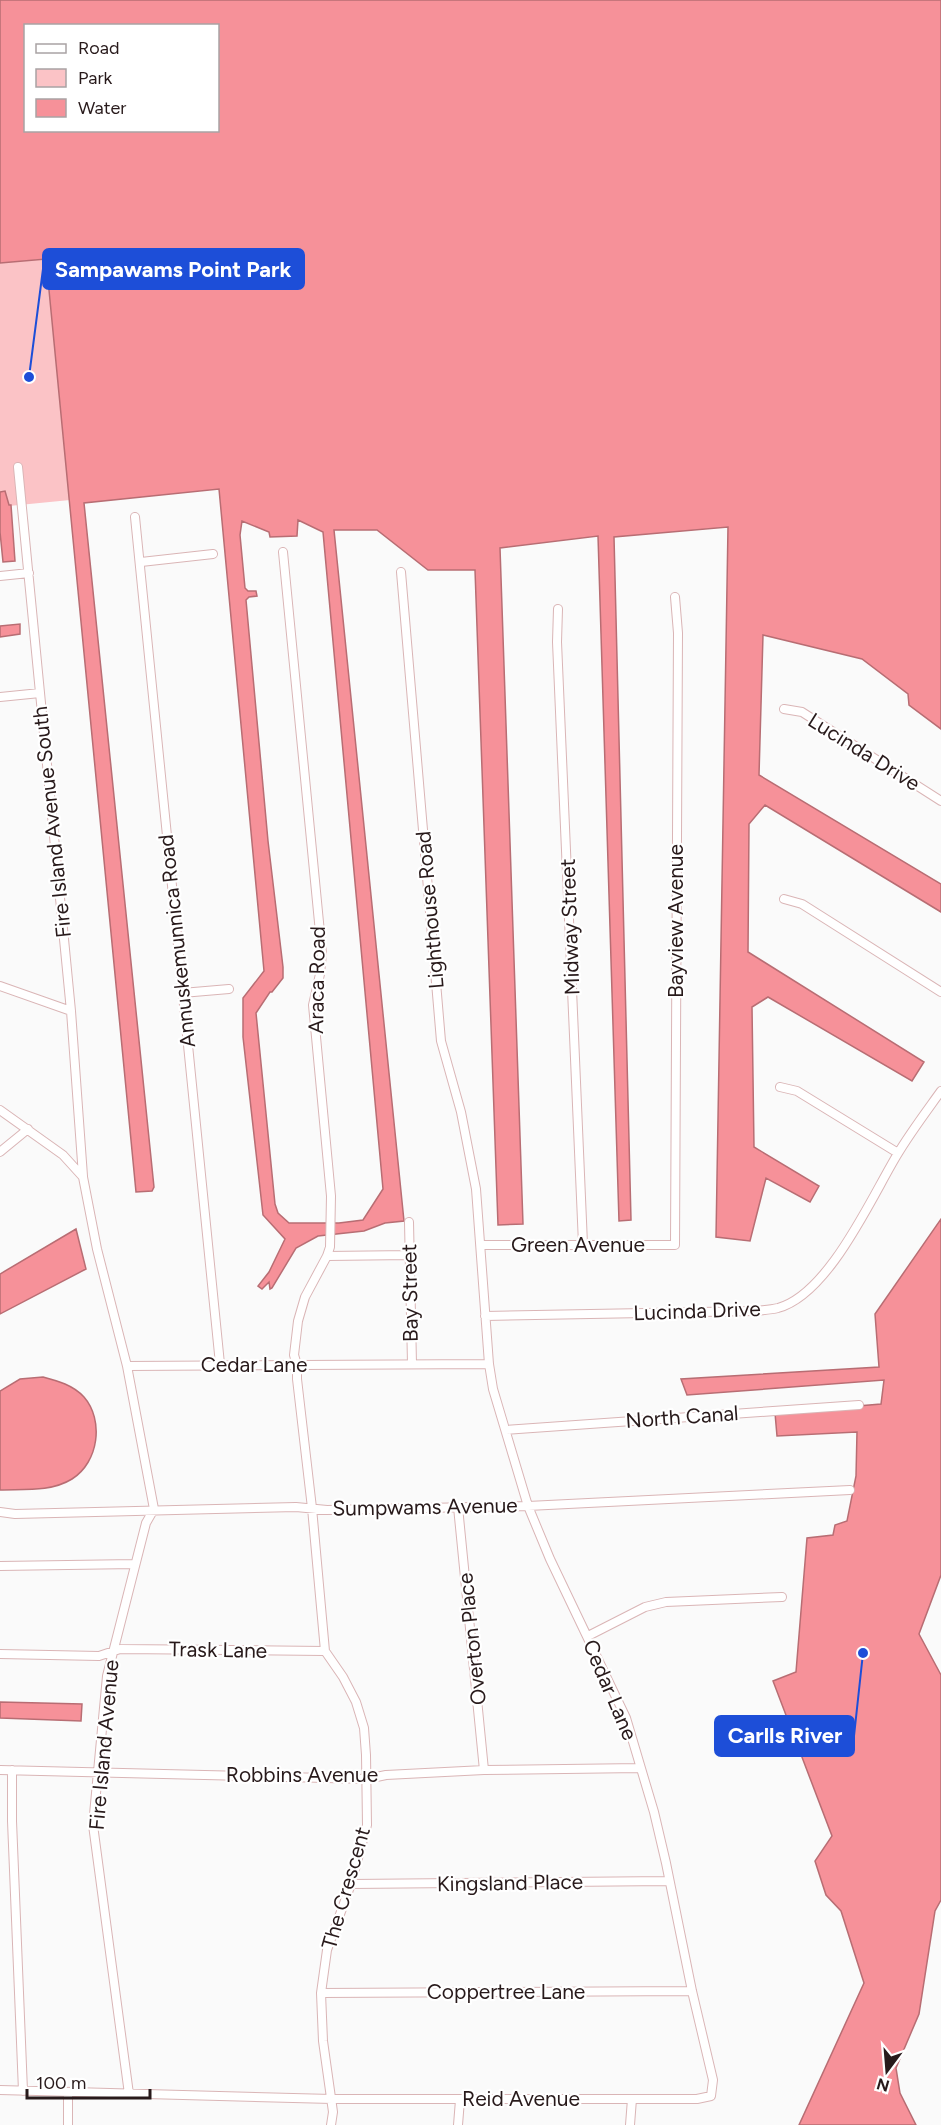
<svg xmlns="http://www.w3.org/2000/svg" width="941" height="2125" font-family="Figtree,sans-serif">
	<rect width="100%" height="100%" fill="#fafafa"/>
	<path fill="#fbc3c6" d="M 46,259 L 70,500 L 9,506 L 5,491 L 0,492 L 0,263 Z"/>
	<path fill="#f69199" stroke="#b86d73" stroke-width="1.5" fill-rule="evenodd" d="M 0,0 L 941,0 L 941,729 L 909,705 L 908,694 L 862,659 L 763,635 L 759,775 L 941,884 L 941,912 L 765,805 L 749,824 L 748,952 L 924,1062 L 912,1081 L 768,997 L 752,1007 L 754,1147 L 819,1186 L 810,1202 L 766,1178 L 750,1241 L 716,1237 L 728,527 L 614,537 L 631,1220 L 619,1221 L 598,536 L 500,548 L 523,1224 L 498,1225 L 475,570 L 428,570 L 377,530 L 334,530 L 404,1221 L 385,1223 L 364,1231 L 318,1236 L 296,1248 L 272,1288 L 270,1289 L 269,1282 L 262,1289 L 258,1286 L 269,1272 L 285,1239 L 263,1215 L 243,1037 L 243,998 L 264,971 L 219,489 L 84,503 L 154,1187 L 152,1191 L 136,1192 L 46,259 L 0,263 ZM 26,26 L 218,26 L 218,130 L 26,130 ZM 298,520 L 323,532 L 383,1189 L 363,1220 L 339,1223 L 289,1223 L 278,1213 L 275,1204 L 256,1013 L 270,992 L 272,992 L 283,978 L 283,967 L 268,841 L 246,600 L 249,597 L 257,596 L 256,591 L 248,591 L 245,588 L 240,535 L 242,521 L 269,532 L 270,537 L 297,536 Z
		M 5,491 L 9,505 L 11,505 L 15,561 L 3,562 L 0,532 L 0,492 Z
		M 20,624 L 20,634 L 0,637 L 0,626 Z
		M 941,1219 L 941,1575 L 919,1634 L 941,1675 L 941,1900 L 935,1911 L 919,2014 L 896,2068 L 900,2093 L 916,2125 L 799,2125 L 864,1983 L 841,1911 L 826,1895 L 815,1861 L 832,1836 L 773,1681 L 796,1672 L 807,1538 L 833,1535 L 835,1525 L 847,1521 L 856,1476 L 857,1432 L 777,1436 L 775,1413 L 881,1404 L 884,1380 L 687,1395 L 681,1379 L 879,1367 L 875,1314 Z
		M 76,1229 L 86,1269 L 0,1314 L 0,1274 Z
		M 43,1377 C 58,1381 73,1385 84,1397 C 104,1420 99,1462 72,1479 C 51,1492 24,1489 0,1490 L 0,1391 L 20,1379 Z
		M 0,1702 L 82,1704 L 81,1721 L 0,1718 Z"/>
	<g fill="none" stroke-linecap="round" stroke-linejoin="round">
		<defs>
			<path id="minor" d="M 18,467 L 71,1011 L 83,1176
				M 135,517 L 220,1364
				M 283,552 L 322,953 L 320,974 L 313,1005 L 331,1196 L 330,1247 L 327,1256 L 305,1297 L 298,1321 L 294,1355 L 297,1365 L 297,1379 L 312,1508 L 325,1651 L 343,1677 L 356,1702 L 364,1728 L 366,1755 L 367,1825 L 351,1884 L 327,1950 L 321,1993 L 323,2041 L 333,2112 L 331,2125
				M 141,562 L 213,554
				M 0,576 L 29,573
				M 558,609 L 557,642 L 583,1244
				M 0,697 L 40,693
				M 784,709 L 802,712 L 941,801
				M 784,899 L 802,904 L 941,992
				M 0,986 L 71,1011
				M 182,993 L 229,989
				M 780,1087 L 797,1091 L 898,1153
				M 0,1110 L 63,1155 L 83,1177 L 97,1249 L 127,1366 L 154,1509 L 146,1523 L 107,1676 L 93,1825 L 129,2094
				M 0,1152 L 28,1129
				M 409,1222 L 412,1364
				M 481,1245 L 675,1245 L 678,633 L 675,597
				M 327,1256 L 410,1255
				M 485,1316 L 755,1311 C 762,1310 770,1310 778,1308 C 829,1294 871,1198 897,1155 C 910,1133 926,1112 941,1091
				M 127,1366 L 489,1364
				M 506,1430 L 859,1405
				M 458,1507 L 484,1770
				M 0,1512 L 15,1514 L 296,1507 L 327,1510 L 528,1506 L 850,1490
				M 0,1566 L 135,1564
				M 588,1636 L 645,1607 L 666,1602 L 782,1597
				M 0,1654 L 99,1656 L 120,1649 L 325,1651
				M 0,1770 L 367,1779 L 386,1775 L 484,1770 L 640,1768
				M 12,1770 L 12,1821 L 23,2091
				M 351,1884 L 669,1881
				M 321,1993 L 692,1991
				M 0,2090 L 332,2099 L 697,2099 L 711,2096 L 713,2080 L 692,1991 L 666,1863 L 654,1812 L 626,1718 L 550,1559 L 528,1506 L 493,1389 L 489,1364 L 476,1189 L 461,1112 L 441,1041 L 401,572
				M 68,2125 L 68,2092
				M 458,2125 L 460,2100
				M 630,2125 L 632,2099"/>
		</defs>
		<use href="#minor" stroke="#dab5b6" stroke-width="10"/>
		<use href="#minor" stroke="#fff" stroke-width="8"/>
	</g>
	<g text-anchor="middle" stroke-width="4.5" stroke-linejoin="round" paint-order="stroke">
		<g font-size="21" fill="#281a1b" stroke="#fff">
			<text transform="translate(864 752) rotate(32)" y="7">Lucinda Drive</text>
			<text transform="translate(52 822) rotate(-96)" y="7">Fire Island Avenue South</text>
			<text transform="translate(430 910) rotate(-95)" y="7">Lighthouse Road</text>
			<text transform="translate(676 921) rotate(-90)" y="7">Bayview Avenue</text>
			<text transform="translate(570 927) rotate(-92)" y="7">Midway Street</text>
			<text transform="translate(177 941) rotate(-96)" y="7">Annuskemunnica Road</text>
			<text transform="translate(317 980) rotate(-89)" y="7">Araca Road</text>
			<text x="578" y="1252">Green Avenue</text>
			<text transform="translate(410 1293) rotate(-91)" y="7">Bay Street</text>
			<text transform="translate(697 1311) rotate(-2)" y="7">Lucinda Drive</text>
			<text x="254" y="1372">Cedar Lane</text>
			<text transform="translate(682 1417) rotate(-4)" y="7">North Canal</text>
			<text transform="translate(425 1507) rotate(-1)" y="7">Sumpwams Avenue</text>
			<text transform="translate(472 1639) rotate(-96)" y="7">Overton Place</text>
			<text transform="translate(218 1650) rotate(1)" y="7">Trask Lane</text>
			<text transform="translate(610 1690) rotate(67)" y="7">Cedar Lane</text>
			<text transform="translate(104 1745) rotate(-85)" y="7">Fire Island Avenue</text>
			<text x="302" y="1782">Robbins Avenue</text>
			<text transform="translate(510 1883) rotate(-1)" y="7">Kingsland Place</text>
			<text transform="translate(346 1888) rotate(-74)" y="7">The Crescent</text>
			<text x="506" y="1999">Coppertree Lane</text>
			<text x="521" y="2106">Reid Avenue</text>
		</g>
	</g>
	<path fill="none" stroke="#1d4ed8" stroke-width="2" d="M29 377L43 269M863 1653L854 1736"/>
	<g fill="#1d4ed8" stroke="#fff" stroke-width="2">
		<circle cx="29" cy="377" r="6"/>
		<circle cx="863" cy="1653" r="6"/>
	</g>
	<g fill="#1d4ed8" stroke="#1d4ed8" stroke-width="2">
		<rect x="43" y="249" width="261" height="40" rx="6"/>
		<rect x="715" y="1716" width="139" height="40" rx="6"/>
	</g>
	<g font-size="22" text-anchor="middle" font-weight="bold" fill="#fff">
		<text x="173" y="277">Sampawams Point Park</text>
		<text x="785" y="1743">Carlls River</text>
	</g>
	<rect x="24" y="24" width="195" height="108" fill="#ffffff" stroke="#a9a3a4" stroke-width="1.5"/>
	<rect x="36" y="44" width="30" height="9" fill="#ffffff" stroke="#a9a3a4" stroke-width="1.5"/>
	<text x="78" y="54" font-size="18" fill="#281a1b">Road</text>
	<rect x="36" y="69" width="30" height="18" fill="#fbc3c6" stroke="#a9a3a4" stroke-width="1.5"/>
	<text x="78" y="84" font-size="18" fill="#281a1b">Park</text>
	<rect x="36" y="99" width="30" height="18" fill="#f69199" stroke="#a9a3a4" stroke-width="1.5"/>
	<text x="78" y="114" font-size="18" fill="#281a1b">Water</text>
	<g transform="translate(887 2071) rotate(196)" stroke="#ffffff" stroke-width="4.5" paint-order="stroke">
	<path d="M0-4.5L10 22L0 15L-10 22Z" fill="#281a1b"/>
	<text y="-9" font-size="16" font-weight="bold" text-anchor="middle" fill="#281a1b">N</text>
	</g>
	<path d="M27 2089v9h123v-9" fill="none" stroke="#281a1b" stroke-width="3"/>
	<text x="36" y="2089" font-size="18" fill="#281a1b" stroke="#ffffff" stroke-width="4.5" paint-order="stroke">100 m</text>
</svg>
